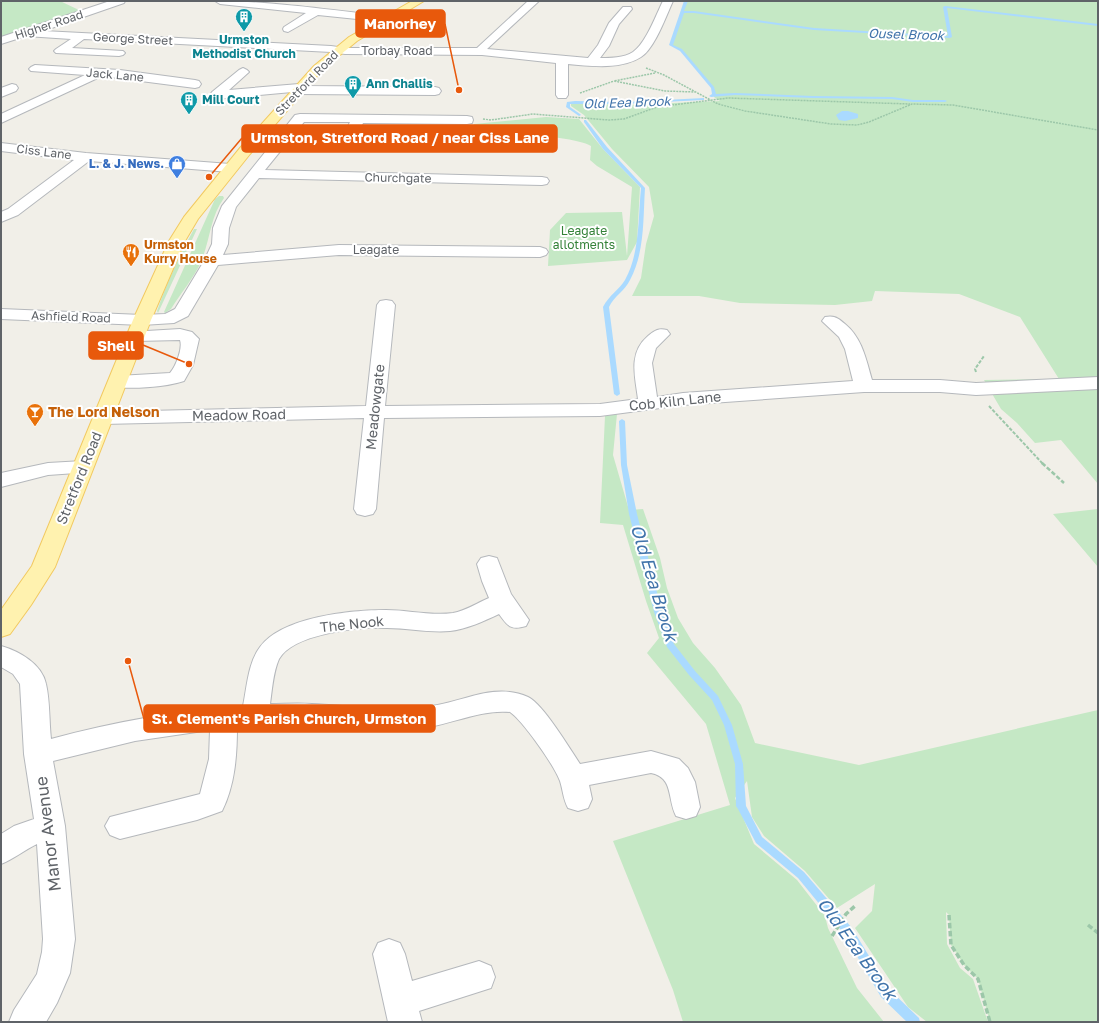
<svg xmlns="http://www.w3.org/2000/svg" width="1099" height="1023" font-family="'Golos Text',sans-serif">
	<rect width="100%" height="100%" fill="#f1efe8"/>
	<path fill="#c5e8c5" d="M 1,1 L 60,1 L 79,10 L 73,14 L 1,37 Z
		M 686,1 L 1098,1 L 1098,484 L 1061,440 L 1035,443 L 1017,423 L 1001,409 L 984,380 L 1059,379 L 1020,317 L 959,294 L 875,291 L 872,301 L 835,305 L 740,303 L 699,296 L 632,296 L 641,278 L 646,244 L 654,216 L 649,187 L 612,149 L 584,115 L 571,106 L 571,104 L 575,103 L 626,105 L 720,101 L 714,97 L 713,88 L 681,50 L 671,45 Z
		M 546,117 L 579,119 L 603,149 L 640,187 L 637,242 L 627,260 L 548,266 L 550,230 L 566,213 L 622,212 L 627,256 L 632,187 L 597,166 L 590,160 L 591,146 C 579,139 533,134 519,135 C 503,137 488,141 473,143 L 474,124 Z
		M 219,196 L 223,196 L 224,198 C 210,217 210,241 201,262 C 193,279 181,293 171,309 L 165,313 L 164,312 L 215,199 Z
		M 194,229 L 197,229 L 158,313 L 157,311 C 167,282 179,256 194,229 Z
		M 617,414 L 613,455 L 629,510 L 643,509 L 660,558 L 667,588 L 678,618 L 693,643 L 715,668 L 741,705 L 755,743 L 859,765 L 1098,710 L 1098,1022 L 990,1022 L 978,979 L 964,965 L 951,945 L 949,915 L 946,912 L 947,944 L 960,968 L 973,979 L 988,1022 L 927,1022 L 908,1007 L 855,928 L 872,911 L 875,884 L 837,908 L 805,871 L 764,836 L 752,817 L 747,781 L 735,798 L 754,844 L 797,880 L 825,916 L 828,928 L 857,988 L 884,1022 L 683,1022 L 673,990 L 613,841 L 730,805 L 706,724 L 647,653 L 659,638 L 646,601 L 623,525 L 600,523 L 605,416 Z
		M 1098,509 L 1098,567 L 1053,514 Z"/>
	<path fill="#aadaff" d="M 842,111 L 848,111 L 858,114 L 858,118 L 845,121 L 839,120 L 836,115 Z"/>
	<g fill="none" stroke-linecap="round" stroke-linejoin="round">
		<path fill="#aadaff" fill-rule="evenodd" d="M 684,1 L 688,1 L 684,11 L 694,11 L 814,28 L 948,36 L 943,7 L 945,6 L 1098,24 L 1098,26 L 947,8 L 952,37 L 950,38 L 814,30 L 694,13 L 684,13 L 673,45 L 682,49 L 714,87 L 716,94 L 735,93 L 813,96 L 892,97 L 913,100 L 945,100 L 947,101 L 945,102 L 913,102 L 892,99 L 813,98 L 735,95 L 711,97 L 709,96 L 712,94 L 711,88 L 680,51 L 669,45 Z
			M 704,98 L 704,100 L 703,100 L 625,104 L 570,104 L 570,107 L 580,114 L 581,115 L 579,116 L 566,107 L 567,102 L 575,101 L 625,102 Z
			M 584,120 L 586,120 L 607,147 L 645,188 C 643,218 645,252 630,280 C 625,291 614,296 609,307 L 620,394 L 617,396 L 614,394 L 603,307 C 609,295 619,290 625,280 C 640,253 638,218 641,188 L 603,149 L 584,122 Z
			M 622,419 L 625,421 L 627,465 L 637,514 L 662,612 L 674,644 L 695,671 L 718,696 L 732,725 L 743,764 L 746,806 L 762,837 L 804,872 L 852,928 L 889,989 L 919,1018 L 920,1022 L 907,1022 L 881,997 L 844,934 L 798,878 L 756,843 L 738,809 L 736,806 L 735,764 L 724,725 L 712,700 L 689,675 L 667,647 L 654,612 L 629,514 L 621,465 L 619,421 Z"/>
		<defs>
			<path id="minor" d="M 110,1 L 125,1 L 124,3 L 43,31 L 331,46 L 345,48 L 477,48 L 528,1 L 539,1 L 487,49 L 588,58 L 598,45 L 609,23 L 623,7 L 631,7 L 632,9 L 619,24 L 609,46 L 600,58 C 610,58 624,58 633,52 C 646,43 656,15 663,1 L 673,1 C 666,16 655,48 641,57 C 621,70 590,66 568,64 L 568,95 L 566,98 L 558,98 L 556,95 L 556,63 L 482,55 L 345,54 L 331,52 L 84,39 L 72,48 L 123,51 L 125,53 L 123,55 L 119,56 L 56,53 L 54,51 L 56,49 L 71,39 L 26,36 L 1,44 L 1,37 Z
				M 215,1 C 272,1 329,10 386,16 L 391,19 L 386,22 L 318,15 L 288,32 L 284,31 L 283,29 L 284,27 L 306,13 L 220,4 Z
				M 35,65 L 120,70 L 195,80 L 199,81 L 201,84 L 199,87 L 195,88 L 102,76 L 1,123 L 1,114 L 85,75 L 31,71 L 29,69 L 31,67 Z
				M 243,68 L 247,70 L 249,72 L 229,90 L 299,84 L 304,86 L 435,87 L 439,88 L 441,91 L 439,94 L 435,95 L 297,94 L 292,92 L 216,99 L 212,98 L 210,95 L 212,92 L 239,70 Z
				M 12,84 L 16,85 L 18,88 L 16,91 L 1,97 L 1,88 Z
				M 300,114 L 467,116 L 472,117 L 473,120 L 472,123 L 467,124 L 363,123 L 353,145 L 351,148 L 341,148 L 339,145 L 350,122 L 304,122 L 265,170 L 542,177 L 547,178 L 549,181 L 547,184 L 542,185 L 259,178 L 236,207 L 229,228 L 228,244 L 223,255 L 339,245 L 540,247 L 546,249 L 548,252 L 546,255 L 540,257 L 339,255 L 218,265 L 188,316 L 174,323 L 142,325 L 1,319 L 1,309 L 142,315 L 165,314 L 175,309 L 204,261 L 212,244 L 213,228 L 222,206 L 295,115 Z
				M 1,143 L 86,153 L 230,164 L 235,165 L 237,168 L 235,171 L 230,172 L 89,161 L 18,215 L 1,222 L 1,212 L 8,209 L 74,160 L 1,151 Z
				M 386,300 L 392,301 L 395,305 L 385,406 L 600,404 L 638,399 C 635,376 628,353 648,336 C 655,330 659,328 667,330 L 670,334 L 656,348 L 652,363 L 657,397 L 683,393 L 853,381 L 845,349 L 839,337 L 822,321 L 825,317 C 834,315 838,318 845,324 C 862,338 866,359 872,380 L 940,380 L 976,383 L 1098,377 L 1098,389 L 976,395 L 940,392 L 864,392 L 683,405 L 600,416 L 384,418 L 376,509 L 373,514 L 365,516 L 357,514 L 354,509 L 364,418 L 103,424 L 96,422 L 93,418 L 96,414 L 103,412 L 366,406 L 377,305 L 380,301 Z
				M 180,329 L 192,332 L 199,339 L 193,365 L 184,381 C 166,387 129,390 111,386 L 109,382 L 111,378 L 118,376 L 170,373 C 176,366 183,348 180,340 L 136,341 L 130,340 L 127,336 L 130,332 Z
				M 83,461 L 90,462 L 93,467 L 90,472 L 48,475 L 1,487 L 1,473 L 48,463 Z
				M 489,556 L 497,558 L 511,594 L 529,620 L 526,626 C 510,631 507,625 499,614 C 484,621 467,629 450,631 C 429,633 408,628 387,628 C 359,627 294,633 279,659 C 273,672 272,691 270,704 C 284,704 298,703 312,704 C 352,706 391,712 431,706 C 463,702 495,682 528,697 C 543,704 570,749 580,764 L 651,751 L 679,759 L 688,768 L 695,782 L 700,807 L 696,816 L 686,819 L 676,816 C 667,798 674,778 651,773 L 589,785 L 592,799 L 588,808 L 578,811 L 568,808 C 563,799 563,790 560,781 C 554,765 523,721 510,712 C 477,709 447,727 414,729 C 380,731 347,727 314,725 C 288,724 263,725 237,727 C 237,755 235,785 222,811 L 197,820 L 120,839 L 110,835 L 105,826 L 110,817 L 200,794 L 209,759 L 210,730 L 135,741 L 53,761 L 65,826 L 75,939 L 70,973 L 57,1003 L 46,1022 L 9,1022 L 14,1010 L 37,974 L 42,952 L 43,939 L 37,844 C 24,850 14,859 1,864 L 1,834 L 14,826 L 34,819 L 24,754 L 20,684 L 13,674 L 1,667 L 1,646 C 19,651 42,664 46,684 C 50,701 49,722 51,739 C 114,722 178,710 243,706 C 247,687 248,663 260,647 C 282,617 350,610 386,610 C 408,610 430,616 453,613 C 465,611 477,603 489,598 L 482,581 L 477,564 L 481,558 Z
				M 389,939 L 400,943 L 405,954 L 412,981 L 479,961 L 491,966 L 495,977 L 491,988 L 419,1011 L 422,1022 L 388,1022 L 373,954 L 378,943 Z"/>
			<path id="major" d="M 412,1 L 424,1 L 357,41 L 322,70 L 250,154 L 198,219 L 185,241 L 151,320 L 55,567 L 31,605 L 10,634 L 1,637 L 1,610 L 32,566 L 133,320 L 169,241 L 184,217 L 240,148 L 314,66 L 349,37 Z"/>
		</defs>
		<use href="#minor" stroke="#b5b8bc" stroke-width="2"/>
		<use href="#major" stroke="#f2c960" stroke-width="2"/>
		<path stroke="#9cc7a9" stroke-width="1.5" stroke-dasharray="2 1" stroke-linecap="butt" d="M 646,68 L 664,75 L 718,104 L 745,111 L 831,124 L 857,125 L 869,122 L 912,104 L 953,105 L 1098,130
			M 655,73 L 614,81 L 665,91 L 695,92
			M 580,93 L 614,81
			M 483,119 L 491,120 L 533,114 L 609,120 L 624,119 L 657,107 L 728,98 L 910,104"/>
		<path stroke="#9cc7a9" stroke-width="2" stroke-dasharray="3.5 1.5" stroke-linecap="butt" d="M 976,372 L 975,369 L 984,356
			M 989,406 L 1043,464"/>
		<path stroke="#9cc7a9" stroke-width="2.5" stroke-dasharray="4.5 2" stroke-linecap="butt" d="M 1042,463 L 1064,483"/>
		<path stroke="#9cc7a9" stroke-width="3.5" stroke-dasharray="5.5 2.5" stroke-linecap="butt" d="M 949,915 L 951,945 L 964,965 L 978,979 L 990,1022
			M 1088,925 L 1098,933
			M 832,936 L 846,914 L 855,906"/>
		<use href="#minor" fill="#fff" fill-rule="evenodd"/>
		<use href="#major" fill="#fff2af" fill-rule="evenodd"/>
	</g>
	<defs>
		<symbol id="building-pin" viewBox="-11 -11 22 30"><path d="M0 17L-7.5 6A9.5 9.5 0 1 1 7.5 6Z" fill="#0f9aa8" stroke="#fff"/><path d="M-4-6H4V6H1V3H-1V6H-4ZM-2.5-4.3h1.7v1.8h-1.7ZM.8-4.3h1.7v1.8H.8ZM-2.5-1h1.7V.8h-1.7ZM.8-1h1.7V.8H.8Z" fill="#fff"/></symbol>
		<symbol id="shop-pin" viewBox="-11 -11 22 30"><path d="M0 17L-7.5 6A9.5 9.5 0 1 1 7.5 6Z" fill="#3f7fe0" stroke="#fff"/><path d="M-5-2.5h2.3a2.7 3.5 0 0 1 5.4 0H5L5.5 6h-11ZM-1.5-2.5h3a1.5 2.3 0 0 0-3 0Z" fill="#fff"/></symbol>
		<symbol id="restaurant-pin" viewBox="-11 -11 22 30"><path d="M0 17L-7.5 6A9.5 9.5 0 1 1 7.5 6Z" fill="#e8710a" stroke="#fff"/><path d="M-5-6h1v4h1v-4h1v4h1v-4h1v5L-1.5 .5V6h-2V.5L-5-1ZM5-6V6H3V1.5H1.5Q1.5-4 5-6Z" fill="#fff"/></symbol>
		<symbol id="bar-pin" viewBox="-11 -11 22 30"><path d="M0 17L-7.5 6A9.5 9.5 0 1 1 7.5 6Z" fill="#e8710a" stroke="#fff"/><path d="M-6-5H6L.8 .8V4.5H3.5V6h-7V4.5H-.8V.8Z" fill="#fff"/></symbol>
	</defs>
	<g fill-rule="evenodd">
		<use href="#building-pin" x="234" y="7" width="20" height="27"/>
		<use href="#building-pin" x="343" y="74" width="20" height="27"/>
		<use href="#building-pin" x="179" y="90" width="20" height="27"/>
		<use href="#shop-pin" x="167" y="154" width="20" height="27"/>
		<use href="#restaurant-pin" x="121" y="242" width="20" height="27"/>
		<use href="#bar-pin" x="25" y="402" width="20" height="27"/>
	</g>
	<g text-anchor="middle" stroke-width="4" stroke-linejoin="round" paint-order="stroke">
		<g font-size="12" fill="#5f6368" stroke="#fff">
			<text transform="translate(49 25) rotate(-18)" y="4">Higher Road</text>
			<text transform="translate(133 39) rotate(3)" y="4">George Street</text>
			<text x="397" y="55">Torbay Road</text>
			<text transform="translate(115 75) rotate(5)" y="4">Jack Lane</text>
			<text transform="translate(307 83) rotate(-46)" y="4">Stretford Road</text>
			<text transform="translate(44 152) rotate(7)" y="4">Ciss Lane</text>
			<text transform="translate(398 178) rotate(1)" y="4">Churchgate</text>
			<text x="376" y="254">Leagate</text>
			<text transform="translate(71 317) rotate(2)" y="4">Ashfield Road</text>
		</g>
		<g font-size="12" font-weight="bold" fill="#0d838f" stroke="#fff" text-anchor="start">
			<text x="244" y="44" text-anchor="middle">Urmston<tspan x="244" dy="14">Methodist Church</tspan></text>
			<text x="366" y="88">Ann Challis</text>
			<text x="202" y="104">Mill Court</text>
		</g>
		<g font-size="12" font-weight="bold" fill="#366cbe" stroke="#fff" text-anchor="end">
			<text x="164" y="168">L. &amp; J. News.</text>
		</g>
		<g font-size="12" fill="#348238" stroke="#fff">
			<text x="584" y="235">Leagate<tspan x="584" dy="14">allotments</tspan></text>
		</g>
		<g font-size="12" font-weight="bold" fill="#c56008" stroke="#fff" text-anchor="start">
			<text x="144" y="249">Urmston<tspan x="144" dy="14">Kurry House</tspan></text>
		</g>
		<g font-size="13" font-style="italic" fill="#4174aa" stroke="#fff">
			<text transform="translate(906 34) rotate(2)" y="5">Ousel Brook</text>
			<text transform="translate(627 102) rotate(-2)" y="5">Old Eea Brook</text>
		</g>
		<g font-size="14" fill="#5f6368" stroke="#fff">
			<text transform="translate(675 401) rotate(-6)" y="5">Cob Kiln Lane</text>
			<text transform="translate(375 407) rotate(-84)" y="5">Meadowgate</text>
			<text transform="translate(239 415) rotate(-1)" y="5">Meadow Road</text>
			<text transform="translate(79 478) rotate(-68)" y="5">Stretford Road</text>
			<text transform="translate(352 624) rotate(-6)" y="5">The Nook</text>
		</g>
		<g font-size="14" font-weight="bold" fill="#c56008" stroke="#fff" text-anchor="start">
			<text x="48" y="417">The Lord Nelson</text>
		</g>
		<g font-size="17" fill="#5f6368" stroke="#fff">
			<text transform="translate(48 834) rotate(-97)" y="6">Manor Avenue</text>
		</g>
		<g font-size="18" font-style="italic" fill="#4174aa" stroke="#fff">
			<text transform="translate(654 583) rotate(73)" y="6">Old Eea Brook</text>
			<text transform="translate(857 949) rotate(54)" y="6">Old Eea Brook</text>
		</g>
	</g>
	<path fill="none" stroke="#e8590c" stroke-width="1.5" d="M459 90L445 24M209 177L242 138M189 364L143 345M128 661L144 719"/>
	<g fill="#e8590c" stroke="#fff" stroke-width="1.5">
		<circle cx="459" cy="90" r="4"/>
		<circle cx="209" cy="177" r="4"/>
		<circle cx="189" cy="364" r="4"/>
		<circle cx="128" cy="661" r="4"/>
	</g>
	<g fill="#e8590c" stroke="#e8590c" stroke-width="1.5">
		<rect x="356" y="10" width="89" height="27" rx="4"/>
		<rect x="242" y="125" width="315" height="27" rx="4"/>
		<rect x="89" y="332" width="54" height="27" rx="4"/>
		<rect x="144" y="705" width="291" height="27" rx="4"/>
	</g>
	<g font-size="15" text-anchor="middle" font-weight="bold" fill="#fff">
		<text x="400" y="29">Manorhey</text>
		<text x="400" y="143">Urmston, Stretford Road / near Ciss Lane</text>
		<text x="116" y="351">Shell</text>
		<text x="289" y="724">St. Clement's Parish Church, Urmston</text>
	</g>
	<rect width="1099" height="1023" fill="none" stroke="#5f6368" stroke-width="4"/>
</svg>
